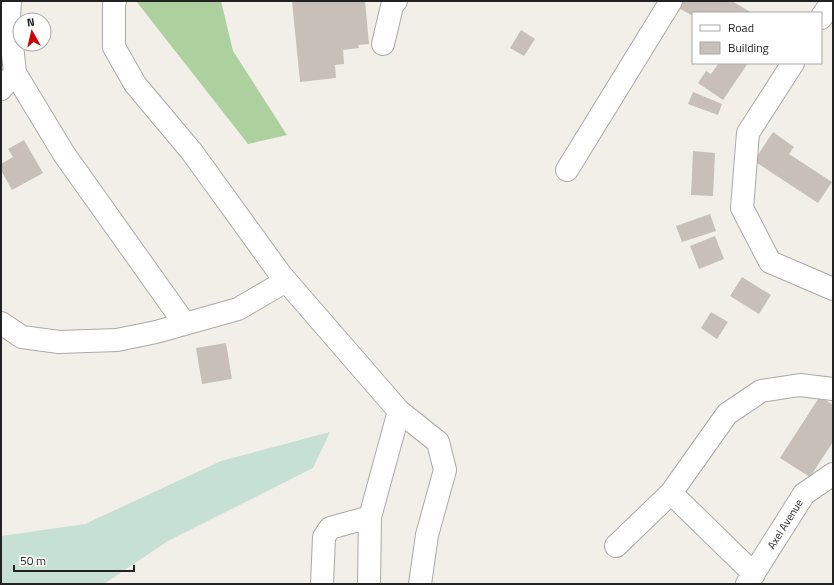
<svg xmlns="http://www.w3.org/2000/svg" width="834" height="585" font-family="'Titillium Web',sans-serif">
	<rect width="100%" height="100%" fill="#f2efe9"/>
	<path fill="#add19e" d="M 136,1 L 221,1 L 233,51 L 287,135 L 248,144 Z"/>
	<path fill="#c6e0d4" d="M 330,432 L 313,468 L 168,541 L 104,584 L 1,584 L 1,536 L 85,524 L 221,461 Z"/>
	<path fill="#c7bfb8" d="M 292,1 L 365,1 L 369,44 L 358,45 L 359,48 L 343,50 L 344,64 L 335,65 L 336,78 L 300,82 Z
		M 678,1 L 732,1 L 752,13 L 693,13 L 693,16 L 675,6 Z
		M 521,30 L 535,39 L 524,56 L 510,48 Z
		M 719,63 L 748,63 L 723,100 L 698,83 L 706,71 L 711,74 Z
		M 693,92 L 722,104 L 718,115 L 688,104 Z
		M 773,132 L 794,147 L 789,154 L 832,182 L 818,203 L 754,161 Z
		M 24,140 L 43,173 L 12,190 L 1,170 L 1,164 L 13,157 L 8,149 Z
		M 693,151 L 715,153 L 713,196 L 691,195 Z
		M 710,214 L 716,231 L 682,242 L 676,226 Z
		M 715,236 L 724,259 L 699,269 L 690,246 Z
		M 742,277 L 771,295 L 759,314 L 730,296 Z
		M 711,312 L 728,322 L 717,339 L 701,328 Z
		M 226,343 L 232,379 L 202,384 L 196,348 Z
		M 820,396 L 833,405 L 833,442 L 810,477 L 780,458 Z"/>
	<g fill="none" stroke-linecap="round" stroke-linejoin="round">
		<defs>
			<path id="minor" d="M 10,1 L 9,17 L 15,73 L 64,154 L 185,324
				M 115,1 L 114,5 L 114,47 L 135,84 L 192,152 L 281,275 L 399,411 L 438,442 L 445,470 L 427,535 L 420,584
				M 821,18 L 832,1
				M 383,44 L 392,6 L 396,1
				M 793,63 L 748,133 L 742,208 L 770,262 L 833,289
				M 1,89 L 15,73
				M 567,170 L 671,1
				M 1,323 L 22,337 L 59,342 L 117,340 L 156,332 L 238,309 L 286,281
				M 671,493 L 754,574
				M 616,546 L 671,493 L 727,414 L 761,391 L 800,385 L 833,389
				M 322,584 L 324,537 L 330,528 L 370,517
				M 369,584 L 370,517 L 399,411
				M 747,584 L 804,494 L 833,474"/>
		</defs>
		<use href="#minor" stroke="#a9a9a9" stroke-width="24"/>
		<use href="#minor" stroke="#fff" stroke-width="22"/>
	</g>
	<g text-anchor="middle" stroke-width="4" stroke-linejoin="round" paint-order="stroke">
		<g font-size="11" fill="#222" stroke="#fff">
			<text transform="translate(785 524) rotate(-58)" y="4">Axel Avenue</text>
		</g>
	</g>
	<rect width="834" height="585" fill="none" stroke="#222222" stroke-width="4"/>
	<rect x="692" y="12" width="130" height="52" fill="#ffffff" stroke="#a7a7a7"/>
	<rect x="700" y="25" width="20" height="6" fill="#ffffff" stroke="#a7a7a7"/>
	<text x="728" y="32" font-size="12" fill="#222222">Road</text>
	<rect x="700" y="42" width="20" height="12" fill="#c7bfb8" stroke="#a7a7a7"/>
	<text x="728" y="52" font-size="12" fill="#222222">Building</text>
	<g transform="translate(32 32) rotate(352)"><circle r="19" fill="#ffffff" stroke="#a7a7a7"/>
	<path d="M0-3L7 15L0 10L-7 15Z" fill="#d40000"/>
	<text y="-6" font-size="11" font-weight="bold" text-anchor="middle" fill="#222222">N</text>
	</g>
	<path d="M14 565v6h120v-6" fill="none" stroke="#222222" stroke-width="2"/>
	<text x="20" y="565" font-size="12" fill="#222222" stroke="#ffffff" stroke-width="3" paint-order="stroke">50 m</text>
</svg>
